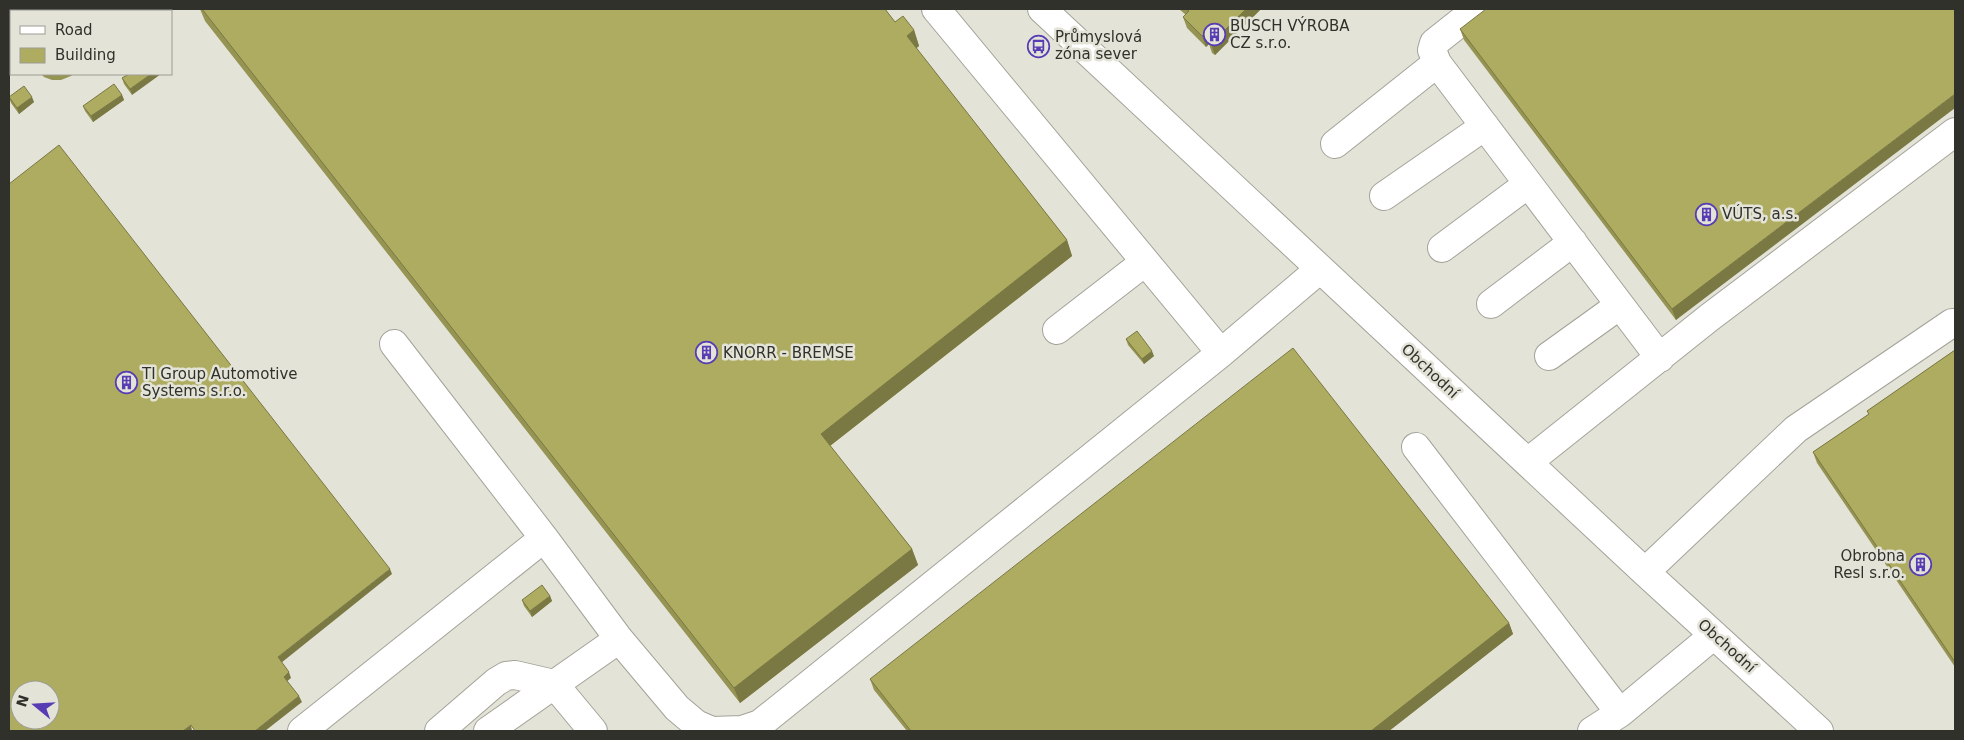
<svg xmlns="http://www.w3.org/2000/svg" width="1964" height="740" font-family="'DejaVu Sans',sans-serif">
	<rect width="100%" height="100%" fill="#e3e3d8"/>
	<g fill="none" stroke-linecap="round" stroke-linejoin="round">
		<defs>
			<path id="minor" d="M 936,9 L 1221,353
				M 1042,9 L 1645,572 L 1819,731
				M 1477,9 L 1434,43 L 1432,50 L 1437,63 L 1660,358
				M 1335,144 L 1437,63
				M 1384,196 L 1485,126
				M 1442,248 L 1528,184
				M 1491,304 L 1573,242
				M 1057,330 L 1145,262
				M 394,344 L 544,538 L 619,639 L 677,708 L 696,724 L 712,731 L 742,730 L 760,724 L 1221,353 L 1320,269
				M 1549,356 L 1620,305
				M 1416,447 L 1620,713
				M 1528,462 L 1710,317 L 1955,132
				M 1645,572 L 1796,429 L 1952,323 L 1955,323
				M 302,731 L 544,538
				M 439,731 L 496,682 L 506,676 L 515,675 L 554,684 L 593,731
				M 488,731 L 619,639
				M 1592,731 L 1620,713 L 1714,635"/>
		</defs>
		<use href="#minor" stroke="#a3a399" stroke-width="30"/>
		<use href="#minor" stroke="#fff" stroke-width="28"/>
	</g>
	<path fill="#969453" d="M 9,9 L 49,9 L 50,11 L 11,11 L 11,31 L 9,28 Z
		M 200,9 L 885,9 L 895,22 L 914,30 L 919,46 L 916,48 L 1067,240 L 1072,256 L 830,446 L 912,549 L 918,565 L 740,703 L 205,21 Z
		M 1179,9 L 1261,9 L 1215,55 L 1212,53 L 1209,44 L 1206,47 L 1187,28 L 1183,17 L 1186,15 Z
		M 1955,9 L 1676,320 L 1464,40 L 1460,29 Z
		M 41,74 L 73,74 L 71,76 L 61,80 L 52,80 L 44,77 Z
		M 129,74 L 132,95 L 124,84 L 122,78 Z
		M 122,95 L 124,100 L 93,122 L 85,111 L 83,106 Z
		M 9,97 L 34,102 L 19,114 L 11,103 Z
		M 1126,339 L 1154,356 L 1144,364 L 1128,345 Z
		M 1955,350 L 1955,667 L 1817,463 L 1813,452 L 1869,414 L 1867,411 Z
		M 550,596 L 552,601 L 532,617 L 524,606 L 522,600 Z
		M 1509,623 L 1513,634 L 1389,731 L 907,731 L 874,690 L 870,679 Z"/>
	<path fill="#7a7843" d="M 47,9 L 49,9 L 50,11 L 43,11 Z
		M 1246,9 L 1261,9 L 1215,55 L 1211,44 Z
		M 914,30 L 919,46 L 912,52 L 907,36 Z
		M 1208,30 L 1212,41 L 1208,42 L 1209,44 L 1206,47 L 1202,36 Z
		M 151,74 L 161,74 L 132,95 L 130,89 Z
		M 1955,94 L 1955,108 L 1676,320 L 1672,309 Z
		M 122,95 L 124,100 L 93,122 L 91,116 Z
		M 32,97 L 34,102 L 19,114 L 17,108 Z
		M 1067,240 L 1072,256 L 826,449 L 821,434 Z
		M 1152,351 L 1154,356 L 1144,364 L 1142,359 Z
		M 912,549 L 918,565 L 740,703 L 734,688 Z
		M 390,569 L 392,574 L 281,663 L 278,657 Z
		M 550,596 L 552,601 L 532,617 L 530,611 Z
		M 1509,623 L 1513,634 L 1389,731 L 1371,731 Z
		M 289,672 L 291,678 L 286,682 L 284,677 Z
		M 299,696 L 302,702 L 265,731 L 255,731 Z
		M 191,725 L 192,731 L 183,731 Z"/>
	<path fill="#aeac60" stroke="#7a7843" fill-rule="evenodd" d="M 9,9 L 47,9 L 43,11 L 11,11 L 11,23 L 9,20 Z
		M 202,9 L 885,9 L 895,22 L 903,16 L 914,30 L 907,36 L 1067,240 L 821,434 L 912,549 L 734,688 Z
		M 1186,9 L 1246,9 L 1211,44 L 1208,42 L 1214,36 L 1208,30 L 1202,36 L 1183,17 L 1189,11 Z
		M 1486,9 L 1955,9 L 1955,94 L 1672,309 L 1460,29 Z
		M 129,74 L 151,74 L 130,89 L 122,78 Z
		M 114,84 L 122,95 L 91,116 L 83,106 Z
		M 24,86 L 32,97 L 17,108 L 9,97 Z
		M 59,145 L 390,569 L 278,657 L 289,672 L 284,677 L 299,696 L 255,731 L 195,731 L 191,725 L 183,731 L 9,731 L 9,184 ZM 20,690 L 50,690 L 50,720 L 20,720 Z
		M 1137,331 L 1152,351 L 1142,359 L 1126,339 Z
		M 1293,348 L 1509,623 L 1371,731 L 911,731 L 870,679 Z
		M 1955,350 L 1955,662 L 1813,452 L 1869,414 L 1867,411 Z
		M 542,585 L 550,596 L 530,611 L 522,600 Z"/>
	<defs>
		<symbol id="building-ring" viewBox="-11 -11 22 22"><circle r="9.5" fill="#e3e3d8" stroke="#573cb4" stroke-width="1.5"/><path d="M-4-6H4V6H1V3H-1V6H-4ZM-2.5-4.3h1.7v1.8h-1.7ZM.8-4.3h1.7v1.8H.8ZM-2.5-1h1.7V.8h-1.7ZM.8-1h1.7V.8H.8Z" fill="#573cb4"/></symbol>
		<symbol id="bus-ring" viewBox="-11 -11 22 22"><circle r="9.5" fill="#e3e3d8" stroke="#573cb4" stroke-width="1.5"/><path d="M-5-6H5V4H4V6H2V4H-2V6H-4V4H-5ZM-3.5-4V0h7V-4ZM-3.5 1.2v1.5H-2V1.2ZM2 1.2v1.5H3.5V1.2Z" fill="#573cb4"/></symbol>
	</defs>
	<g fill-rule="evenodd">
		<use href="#building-ring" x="1202" y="22" width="25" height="25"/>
		<use href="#bus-ring" x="1026" y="34" width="25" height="25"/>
		<use href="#building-ring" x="1694" y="202" width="25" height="25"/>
		<use href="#building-ring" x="694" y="340" width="25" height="25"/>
		<use href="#building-ring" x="114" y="370" width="25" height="25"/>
		<use href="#building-ring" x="1908" y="552" width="25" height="25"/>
	</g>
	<g text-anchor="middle" stroke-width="5" stroke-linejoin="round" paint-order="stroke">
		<g font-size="15" fill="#31312c" stroke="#e3e3d8" text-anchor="start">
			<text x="1230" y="31">BUSCH VÝROBA<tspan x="1230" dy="17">CZ s.r.o.</tspan></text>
			<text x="1055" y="42">Průmyslová<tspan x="1055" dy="17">zóna sever</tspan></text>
			<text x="1722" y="219">VÚTS, a.s.</text>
			<text x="723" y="358">KNORR - BREMSE</text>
			<text x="142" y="379">TI Group Automotive<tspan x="142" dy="17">Systems s.r.o.</tspan></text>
			<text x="1905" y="561" text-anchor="end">Obrobna<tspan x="1905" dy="17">Resl s.r.o.</tspan></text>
		</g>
		<g font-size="15" fill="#31312c" stroke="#e3e3d8">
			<text transform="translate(1430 371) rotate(43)" y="5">Obchodní</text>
			<text transform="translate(1727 646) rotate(42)" y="5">Obchodní</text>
		</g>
	</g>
	<rect width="1964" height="740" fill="none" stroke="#31312c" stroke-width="20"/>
	<rect x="10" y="10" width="162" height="65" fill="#e3e3d8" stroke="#9c9c93"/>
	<rect x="20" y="26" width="25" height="8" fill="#ffffff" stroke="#9c9c93"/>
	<text x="55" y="35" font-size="15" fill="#31312c">Road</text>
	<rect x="20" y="48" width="25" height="15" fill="#aeac60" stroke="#9c9c93"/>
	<text x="55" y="60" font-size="15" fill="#31312c">Building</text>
	<g transform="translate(35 705) rotate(288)"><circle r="24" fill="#e3e3d8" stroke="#9c9c93"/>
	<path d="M0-4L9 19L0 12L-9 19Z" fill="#573cb4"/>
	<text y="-8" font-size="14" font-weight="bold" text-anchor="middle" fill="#31312c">N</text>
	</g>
</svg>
